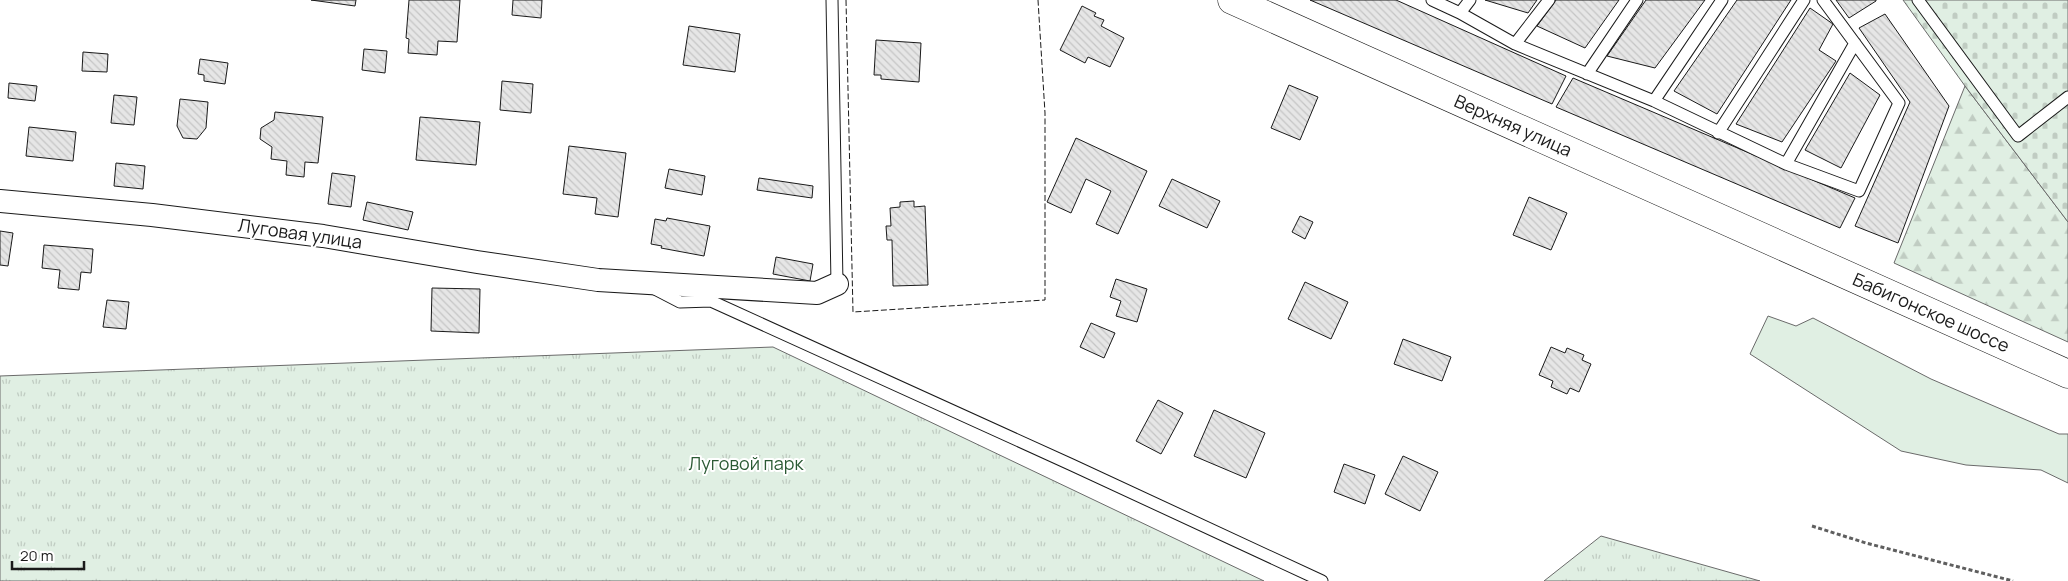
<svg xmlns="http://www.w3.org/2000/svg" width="2068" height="581" font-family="Manrope,sans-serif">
	<defs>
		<pattern id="forest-firs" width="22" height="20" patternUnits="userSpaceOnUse" patternTransform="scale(1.25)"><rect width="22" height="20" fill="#e0efe3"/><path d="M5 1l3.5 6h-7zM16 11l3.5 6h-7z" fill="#c0ccc2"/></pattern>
		<pattern id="cemetery-stones" width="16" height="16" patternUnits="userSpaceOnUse" patternTransform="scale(1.25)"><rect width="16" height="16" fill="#e0efe3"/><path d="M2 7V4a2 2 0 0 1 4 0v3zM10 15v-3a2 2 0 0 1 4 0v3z" fill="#c0ccc2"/></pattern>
		<pattern id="park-tufts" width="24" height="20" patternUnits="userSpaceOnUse" patternTransform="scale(1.25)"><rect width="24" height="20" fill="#e0efe3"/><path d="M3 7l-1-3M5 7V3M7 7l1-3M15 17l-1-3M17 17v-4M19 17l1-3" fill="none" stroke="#c0ccc2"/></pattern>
		<pattern id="building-back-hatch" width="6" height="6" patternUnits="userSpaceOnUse" patternTransform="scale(1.25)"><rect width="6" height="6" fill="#e6e6e6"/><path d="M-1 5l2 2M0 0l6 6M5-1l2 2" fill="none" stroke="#c5c5c5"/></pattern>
	</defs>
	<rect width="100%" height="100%" fill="#fff"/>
	<path fill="#e0efe3" stroke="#6a6a6a" d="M 1768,316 L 1796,326 L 1813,318 L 1931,379 L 2059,434 L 2068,434 L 2068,483 L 2041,470 L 1966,465 L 1901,451 L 1750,354 Z"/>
	<path fill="url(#forest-firs)" stroke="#6a6a6a" d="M 1965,86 L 2068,222 L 2068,342 L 1894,263 Z"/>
	<path fill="url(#cemetery-stones)" stroke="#6a6a6a" d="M 1903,0 L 2068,0 L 2068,222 L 1965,86 Z"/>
	<path fill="url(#park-tufts)" stroke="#6a6a6a" d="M 773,347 L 1264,581 L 0,581 L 0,376 Z
		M 1601,536 L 1760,581 L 1544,581 Z"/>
	<path fill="url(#building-back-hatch)" stroke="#1a1a1a" d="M 311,0 L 356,0 L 355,6 Z
		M 409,0 L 460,0 L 457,42 L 438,41 L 437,55 L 408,53 L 409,39 L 406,38 Z
		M 513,0 L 542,0 L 541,18 L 512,15 Z
		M 1310,0 L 1396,0 L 1566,76 L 1552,104 Z
		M 1485,0 L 1537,0 L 1528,13 Z
		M 1556,0 L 1619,0 L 1585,48 L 1537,26 Z
		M 1646,0 L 1705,0 L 1655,68 L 1607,56 Z
		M 1737,0 L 1791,0 L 1717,114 L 1674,91 Z
		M 1836,0 L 1876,0 L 1876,1 L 1849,18 Z
		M 1082,6 L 1096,13 L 1094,16 L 1104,20 L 1101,26 L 1124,38 L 1110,67 L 1088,57 L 1085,63 L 1060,50 Z
		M 1810,8 L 1833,24 L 1819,50 L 1836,61 L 1782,142 L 1736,124 Z
		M 1885,14 L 1949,106 L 1898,243 L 1855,226 L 1910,102 L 1859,28 Z
		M 689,26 L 740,34 L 735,72 L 683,65 Z
		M 876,40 L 921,43 L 919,82 L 881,79 L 881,75 L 874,75 Z
		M 364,49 L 387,51 L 385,73 L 362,70 Z
		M 83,52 L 108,54 L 107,72 L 82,71 Z
		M 200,59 L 228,63 L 225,84 L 204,81 L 204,75 L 198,74 Z
		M 1850,73 L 1880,95 L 1841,168 L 1805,150 Z
		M 1573,78 L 1855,198 L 1840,228 L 1556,107 Z
		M 502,81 L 533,84 L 531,113 L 500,110 Z
		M 9,83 L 37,86 L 35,101 L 8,98 Z
		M 1289,85 L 1318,97 L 1300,140 L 1271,128 Z
		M 114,95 L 137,97 L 134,125 L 111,123 Z
		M 180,99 L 208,102 L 206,128 L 197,139 L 183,138 L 177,126 Z
		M 275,112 L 323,117 L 318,163 L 305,162 L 304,177 L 286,175 L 287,161 L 271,159 L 272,147 L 260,139 L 261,128 L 274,120 Z
		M 420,117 L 480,122 L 476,165 L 416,160 Z
		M 29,127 L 76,132 L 73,161 L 26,156 Z
		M 1076,138 L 1147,171 L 1118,234 L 1096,224 L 1111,191 L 1086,179 L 1071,213 L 1047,202 Z
		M 569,146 L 626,153 L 618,217 L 595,214 L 597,198 L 563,194 Z
		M 116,163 L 145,166 L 143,189 L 114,186 Z
		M 669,169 L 705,176 L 702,195 L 665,188 Z
		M 332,173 L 355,176 L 351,207 L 328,204 Z
		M 759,178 L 813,186 L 812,198 L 757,190 Z
		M 1172,179 L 1220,201 L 1207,228 L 1159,206 Z
		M 1529,197 L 1567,213 L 1551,250 L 1513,235 Z
		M 914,201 L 914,207 L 925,206 L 928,285 L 893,286 L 892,240 L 887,240 L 886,226 L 891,226 L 890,208 L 900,207 L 900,202 Z
		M 367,202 L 413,212 L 408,230 L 363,220 Z
		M 1300,216 L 1313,222 L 1305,239 L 1292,232 Z
		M 667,218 L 710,226 L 704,256 L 661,248 L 662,246 L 651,244 L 655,219 L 666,221 Z
		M 0,231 L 13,233 L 8,266 L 0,265 Z
		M 44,245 L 93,249 L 91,273 L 81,272 L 79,290 L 58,288 L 60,270 L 42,268 Z
		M 776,257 L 813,264 L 810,281 L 773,274 Z
		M 1116,279 L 1147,289 L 1137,322 L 1116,316 L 1121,301 L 1110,297 Z
		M 1305,282 L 1348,302 L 1331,339 L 1288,319 Z
		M 432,288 L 480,289 L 479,333 L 431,331 Z
		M 107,300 L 129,302 L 126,329 L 103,327 Z
		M 1091,323 L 1115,333 L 1104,358 L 1080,347 Z
		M 1403,339 L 1451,357 L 1442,381 L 1394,364 Z
		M 1551,347 L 1565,353 L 1567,348 L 1584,355 L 1582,360 L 1591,364 L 1579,392 L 1570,388 L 1567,394 L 1551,387 L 1553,381 L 1539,375 Z
		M 1158,400 L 1183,413 L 1161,454 L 1136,441 Z
		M 1214,410 L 1265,433 L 1246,478 L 1194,456 Z
		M 1403,456 L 1438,472 L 1420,511 L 1385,494 Z
		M 1344,464 L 1375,475 L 1365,504 L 1334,492 Z"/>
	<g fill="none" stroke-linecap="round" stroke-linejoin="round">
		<defs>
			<path id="lane" d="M 832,0 L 837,284
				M 1432,0 L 1460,13 L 1515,44 L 1654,101 L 1786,164 L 1859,191 L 1899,103 L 1823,0
				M 1918,0 L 2018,136 L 2068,97
				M 1460,13 L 1470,0
				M 1515,44 L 1549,0
				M 1587,74 L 1637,0
				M 1654,101 L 1722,0
				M 1718,133 L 1804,0
				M 1786,164 L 1855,43
				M 653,288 L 680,302 L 711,301 L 1072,465 L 1322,581"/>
			<path id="street" d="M 0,201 L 152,215 L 323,236 L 477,262 L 598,280 L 817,293 L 837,284"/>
			<path id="secondary" d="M 1232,0 L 2068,374"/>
		</defs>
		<use href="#lane" stroke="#1a1a1a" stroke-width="13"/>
		<use href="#street" stroke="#1a1a1a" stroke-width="24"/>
		<use href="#secondary" stroke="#1a1a1a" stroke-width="29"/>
		<path stroke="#5f5f5f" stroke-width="3" stroke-dasharray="4 2.5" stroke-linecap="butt" d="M 1812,526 L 1866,543 L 2013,581"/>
		<use href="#lane" stroke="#fff" stroke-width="11"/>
		<use href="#street" stroke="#fff" stroke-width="22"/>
		<use href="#secondary" stroke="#fff" stroke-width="28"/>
		<path stroke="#1a1a1a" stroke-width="1" stroke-dasharray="6 2.5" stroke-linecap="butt" d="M 846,0 L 853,312 L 1045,300 L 1045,113 L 1038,0"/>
	</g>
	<g text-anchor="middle" stroke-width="4" stroke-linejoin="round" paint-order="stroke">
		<g font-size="18" fill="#1a1a1a" stroke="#fff">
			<text transform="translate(1513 126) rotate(24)" y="6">Верхняя улица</text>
			<text transform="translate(300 234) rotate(8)" y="6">Луговая улица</text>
			<text transform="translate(1931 313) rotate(24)" y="6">Бабигонское шоссе</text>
		</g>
		<g font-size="18" fill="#2b5a34" stroke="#fff">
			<text x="746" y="470">Луговой парк</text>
		</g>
	</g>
	<path d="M12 561v8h72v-8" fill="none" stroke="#1a1a1a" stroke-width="2.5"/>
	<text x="20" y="561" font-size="15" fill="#1a1a1a" stroke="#ffffff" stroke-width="4" paint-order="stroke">20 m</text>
</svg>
